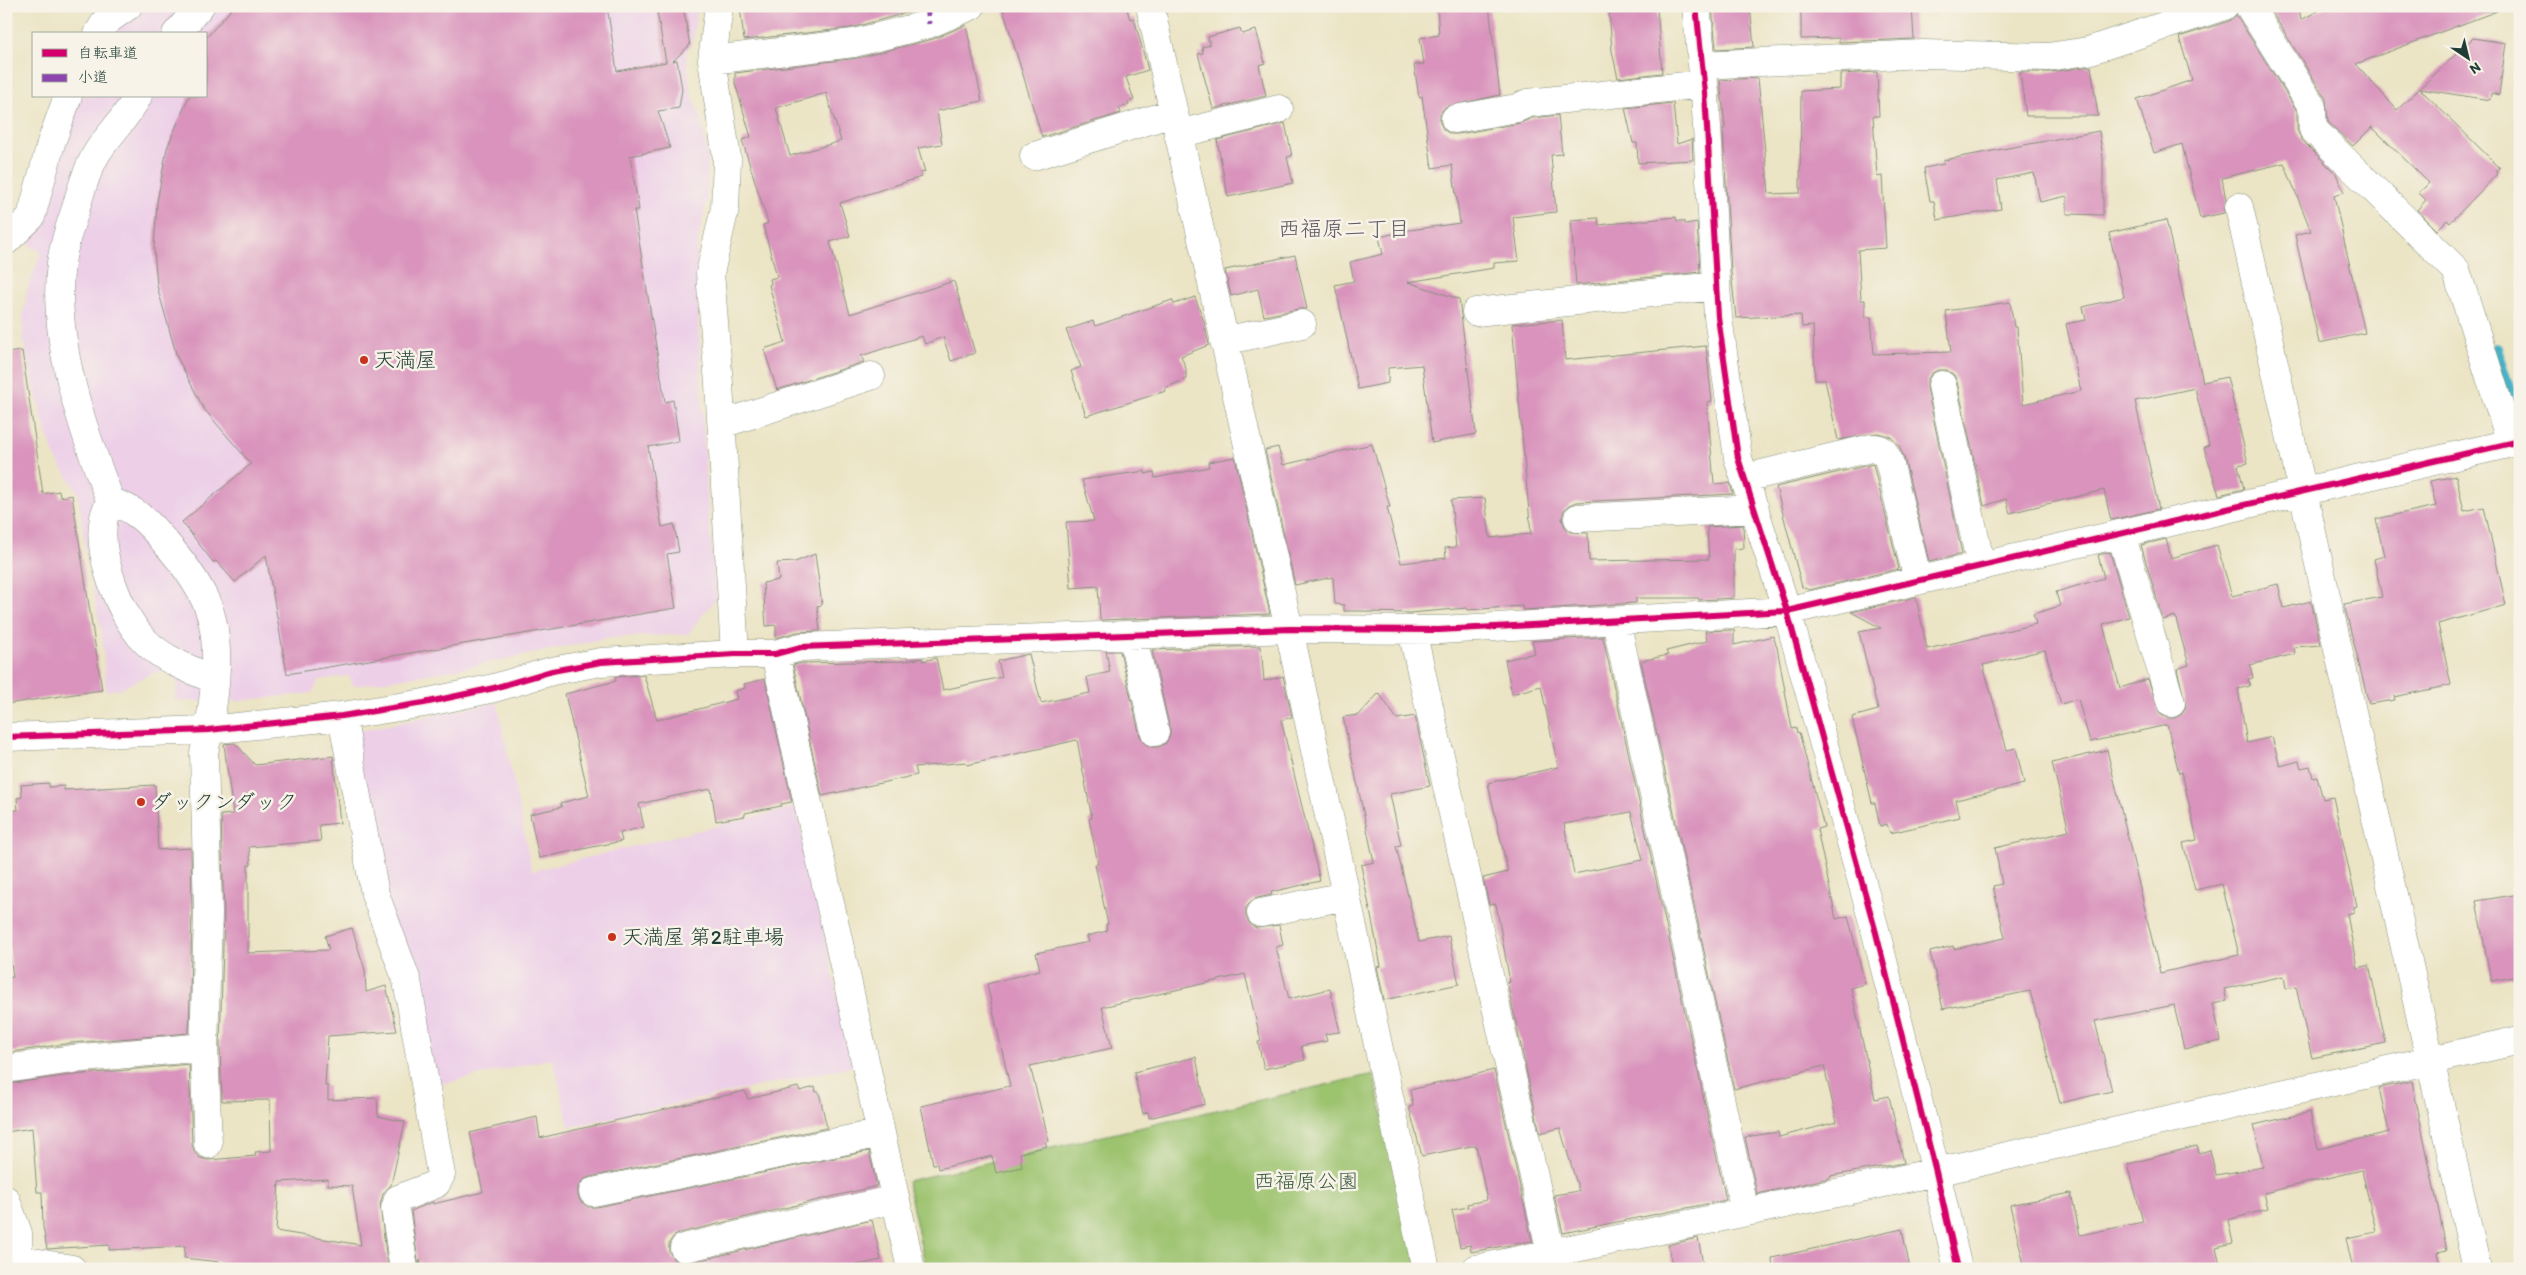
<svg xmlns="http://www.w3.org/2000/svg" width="2526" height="1275" font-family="Itim,'Klee One',sans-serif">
	<rect width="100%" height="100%" fill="#f7f3e8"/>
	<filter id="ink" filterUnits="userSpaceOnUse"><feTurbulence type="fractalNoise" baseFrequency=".02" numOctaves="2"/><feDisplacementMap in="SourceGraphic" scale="10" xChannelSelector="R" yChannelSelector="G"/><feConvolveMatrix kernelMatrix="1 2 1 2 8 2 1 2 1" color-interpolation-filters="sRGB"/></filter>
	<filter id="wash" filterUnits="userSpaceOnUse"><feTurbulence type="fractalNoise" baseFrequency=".0096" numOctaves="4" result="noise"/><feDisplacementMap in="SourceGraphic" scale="20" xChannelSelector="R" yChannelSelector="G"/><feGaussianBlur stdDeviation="1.12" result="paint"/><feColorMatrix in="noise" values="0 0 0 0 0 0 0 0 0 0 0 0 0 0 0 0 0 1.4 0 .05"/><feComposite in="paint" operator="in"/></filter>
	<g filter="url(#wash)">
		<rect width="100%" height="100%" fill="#ebe4c5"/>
		<path fill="#edd0e8" d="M 110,6 L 697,6 L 693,39 L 686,53 L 691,92 L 701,119 L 708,156 L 707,199 L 698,240 L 696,269 L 706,486 L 716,598 L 688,634 L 607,638 L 453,670 L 354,686 L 349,676 L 319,680 L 312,693 L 238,701 L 174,701 L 178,683 L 170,674 L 162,672 L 152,673 L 120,689 L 106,691 L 102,634 L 87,561 L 78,493 L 54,455 L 42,418 L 23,339 L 23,316 L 28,286 L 41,254 L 38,249 L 30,247 L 23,202 L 59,96 L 206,96 L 206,34 L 87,34 Z
			M 497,702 L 532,871 L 796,807 L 853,1066 L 569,1127 L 553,1058 L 434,1086 L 383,895 L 355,732 Z"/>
		<path fill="#9cc36e" stroke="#5e8051" d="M 1369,1075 L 1374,1076 L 1417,1265 L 1402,1269 L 926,1269 L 907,1181 Z"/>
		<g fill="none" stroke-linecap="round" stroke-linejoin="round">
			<path stroke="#48b1c6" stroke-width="10" d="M 2496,348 L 2520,418"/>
		</g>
		<g id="blocks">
			<path fill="#d993bc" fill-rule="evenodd" d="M 234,6 L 607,6 L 617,71 L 666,62 L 656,6 L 683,6 L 690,45 L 673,61 L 677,60 L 682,89 L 679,108 L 658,111 L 670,148 L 630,156 L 639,210 L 634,210 L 665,402 L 673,400 L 679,441 L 648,447 L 662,527 L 674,524 L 679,552 L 667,554 L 676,608 L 287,674 L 266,555 L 235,582 L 216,561 L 213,562 L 182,522 L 251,464 L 204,409 L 177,357 L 157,286 L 154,249 L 157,202 L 167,148 L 189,96 L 206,96 L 206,38 Z
				M 740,6 L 931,6 L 851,28 L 744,40 Z
				M 1002,6 L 1126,6 L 1130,19 L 1134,18 L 1148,70 L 1126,77 L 1134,100 L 1128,102 L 1129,105 L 1119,108 L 1121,113 L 1042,137 Z
				M 1437,6 L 1489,6 L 1500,95 L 1445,107 L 1440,114 L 1440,122 L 1443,129 L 1450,134 L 1458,134 L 1520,123 L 1532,118 L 1558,115 L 1562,154 L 1551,155 L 1556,212 L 1513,217 L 1519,261 L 1494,263 L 1494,268 L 1408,282 L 1459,299 L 1476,434 L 1432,443 L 1422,365 L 1388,368 L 1388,383 L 1358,389 L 1335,285 L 1354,281 L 1350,262 L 1383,254 L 1379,237 L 1410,230 L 1460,223 L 1452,165 L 1432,168 L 1422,96 L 1419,97 L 1414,65 L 1424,64 L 1420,38 L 1439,35 Z
				M 1712,6 L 1750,6 L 1754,47 L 1716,49 Z
				M 1801,6 L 1912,6 L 1914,39 L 1839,42 L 1839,38 L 1801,39 Z
				M 2268,6 L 2299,6 L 2301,20 L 2327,6 L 2497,11 L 2356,64 L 2397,110 L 2473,38 L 2506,43 L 2499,95 L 2491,93 L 2490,100 L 2420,89 L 2500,168 L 2496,171 L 2498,173 L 2450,223 L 2447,220 L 2437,230 L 2417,210 L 2426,200 L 2419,193 L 2429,183 L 2372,127 L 2353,146 L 2328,122 L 2326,99 Z
				M 1657,7 L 1662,73 L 1618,78 L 1612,51 L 1609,10 Z
				M 2236,15 L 2297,111 L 2297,130 L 2302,140 L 2336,174 L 2344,192 L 2334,196 L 2365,333 L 2319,343 L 2295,235 L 2311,231 L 2284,163 L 2222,178 L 2226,200 L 2224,213 L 2200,218 L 2182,144 L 2154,153 L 2137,99 L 2192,80 L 2179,37 L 2229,21 Z
				M 966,25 L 982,101 L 937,111 L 942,144 L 918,148 L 925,172 L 920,173 L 921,177 L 840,203 L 850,236 L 830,242 L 850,314 L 954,281 L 975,353 L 951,361 L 943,337 L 925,344 L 922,336 L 861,356 L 864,362 L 777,390 L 764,349 L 785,342 L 769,285 L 771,284 L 770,279 L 777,277 L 763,225 L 768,223 L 742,140 L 751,137 L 735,83 L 735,73 L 858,58 L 933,39 ZM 826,93 L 841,141 L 790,156 L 776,108 Z
				M 1240,28 L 1242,34 L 1256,30 L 1265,63 L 1259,65 L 1266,96 L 1213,109 L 1198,54 L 1203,53 L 1202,47 L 1210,45 L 1208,37 Z
				M 2091,66 L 2098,116 L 2026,116 L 2020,72 L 2050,72 Z
				M 1877,72 L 1879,116 L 1873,116 L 1877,177 L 1882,176 L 1886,248 L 1858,250 L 1861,300 L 1865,300 L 1865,317 L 1871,317 L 1874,354 L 1951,352 L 1946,311 L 2010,302 L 2014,327 L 2017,327 L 2023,404 L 2081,391 L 2066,324 L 2086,320 L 2083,307 L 2124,297 L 2109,233 L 2166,220 L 2203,382 L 2227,377 L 2248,463 L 2238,465 L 2244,489 L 2219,495 L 2204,447 L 2209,445 L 2195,388 L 2135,401 L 2159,509 L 2111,520 L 2104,490 L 2010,513 L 2006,499 L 1984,506 L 1957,382 L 1954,375 L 1947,370 L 1938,370 L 1932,373 L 1927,380 L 1927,388 L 1962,554 L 1929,562 L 1904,457 L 1899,446 L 1891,437 L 1878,433 L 1838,440 L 1825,380 L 1815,380 L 1813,326 L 1802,327 L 1801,315 L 1736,318 L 1731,271 L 1723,129 L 1725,128 L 1720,80 L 1758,78 L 1769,194 L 1800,193 L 1801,91 L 1840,89 L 1840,74 Z
				M 1673,103 L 1677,144 L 1692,139 L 1693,160 L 1638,163 L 1637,143 L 1633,143 L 1625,108 Z
				M 1285,123 L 1292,156 L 1287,157 L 1293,183 L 1228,197 L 1217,140 Z
				M 2099,131 L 2103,158 L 2103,215 L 2067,214 L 2067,196 L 2040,202 L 2034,173 L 1997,180 L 2001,209 L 1937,220 L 1934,201 L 1930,201 L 1924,168 L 1944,164 L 1944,160 Z
				M 1676,217 L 1677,221 L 1684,221 L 1685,224 L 1697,222 L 1700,272 L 1576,285 L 1571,220 L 1598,218 L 1599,225 Z
				M 1295,255 L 1307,309 L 1299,309 L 1264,316 L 1258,289 L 1231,296 L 1225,270 Z
				M 1195,297 L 1204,322 L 1209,345 L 1181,356 L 1186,369 L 1186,379 L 1165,388 L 1166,391 L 1086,416 L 1071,371 L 1081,367 L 1066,330 L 1093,321 L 1095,326 L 1172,300 L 1174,304 Z
				M 1562,320 L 1565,360 L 1706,346 L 1712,401 L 1707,402 L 1714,484 L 1730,483 L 1733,494 L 1577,502 L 1570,505 L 1564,510 L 1562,519 L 1565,527 L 1570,532 L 1588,533 L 1589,561 L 1709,559 L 1707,527 L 1743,525 L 1744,548 L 1734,549 L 1734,598 L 1699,600 L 1698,598 L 1636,598 L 1636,603 L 1523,610 L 1522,606 L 1468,610 L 1467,608 L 1410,613 L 1367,612 L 1366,611 L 1344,611 L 1344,605 L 1335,604 L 1333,577 L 1295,585 L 1265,450 L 1278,447 L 1283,465 L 1372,444 L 1390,507 L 1387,507 L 1401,563 L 1446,558 L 1445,548 L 1456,547 L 1451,500 L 1485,498 L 1490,538 L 1531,534 L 1512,324 Z
				M 22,351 L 43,494 L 59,491 L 60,497 L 72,495 L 102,690 L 6,704 L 6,353 Z
				M 1235,457 L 1270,614 L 1100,620 L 1098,586 L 1071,588 L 1066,522 L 1094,521 L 1082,480 L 1145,471 L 1145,474 L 1154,472 L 1155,478 L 1209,467 L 1208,462 Z
				M 1873,464 L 1899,569 L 1809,590 L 1802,587 L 1776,487 Z
				M 2456,476 L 2464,511 L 2484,507 L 2506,605 L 2438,624 L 2451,685 L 2394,697 L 2395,700 L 2369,704 L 2344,604 L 2382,597 L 2374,559 L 2384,556 L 2376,519 L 2436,506 L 2430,481 Z
				M 2166,539 L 2171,558 L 2217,545 L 2232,596 L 2278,584 L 2284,608 L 2311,601 L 2321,645 L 2294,647 L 2295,654 L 2250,665 L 2253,678 L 2248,679 L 2250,686 L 2238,689 L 2247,743 L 2272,737 L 2280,766 L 2299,761 L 2301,768 L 2310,766 L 2313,778 L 2317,777 L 2323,799 L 2333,797 L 2357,906 L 2354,907 L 2354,912 L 2347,914 L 2357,968 L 2369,965 L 2386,1043 L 2312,1058 L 2296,987 L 2286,989 L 2284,976 L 2224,989 L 2227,1001 L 2213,1004 L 2221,1041 L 2184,1049 L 2174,1005 L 2095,1021 L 2112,1091 L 2060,1103 L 2030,991 L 1943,1009 L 1930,952 L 1953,946 L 1954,949 L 2005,938 L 1993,886 L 2002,884 L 1995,848 L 2069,831 L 2052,763 L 2107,750 L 2160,973 L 2239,955 L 2222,884 L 2195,890 L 2183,843 L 2197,840 L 2182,772 L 2179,773 L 2167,725 L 2090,742 L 2078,699 L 2061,704 L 2045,650 L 1983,665 L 2007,750 L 2016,748 L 2024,784 L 1956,800 L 1960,817 L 1890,833 L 1887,824 L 1880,826 L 1875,803 L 1872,803 L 1852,717 L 1878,710 L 1859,632 L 1881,628 L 1851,612 L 1916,597 L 1927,649 L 2036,624 L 2033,614 L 2060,606 L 2056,592 L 2104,578 L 2098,555 L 2110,552 L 2129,617 L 2103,625 L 2120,688 L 2148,679 L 2160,714 L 2167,718 L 2175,718 L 2182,714 L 2186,706 L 2177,669 L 2189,665 L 2175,616 L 2163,620 L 2141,545 Z
				M 815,554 L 822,605 L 817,606 L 820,631 L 797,632 L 776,638 L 776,625 L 766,626 L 763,583 L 779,580 L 777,563 L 795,562 Z
				M 1734,630 L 1734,645 L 1773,636 L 1777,647 L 1792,729 L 1796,728 L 1797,733 L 1799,732 L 1824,827 L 1817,829 L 1836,919 L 1848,916 L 1865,984 L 1851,988 L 1875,1099 L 1889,1096 L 1904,1163 L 1830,1176 L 1830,1178 L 1757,1194 L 1745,1137 L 1778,1132 L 1779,1137 L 1837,1122 L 1824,1066 L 1734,1089 L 1641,661 L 1668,655 L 1666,651 L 1707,641 L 1705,631 Z
				M 1603,637 L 1726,1200 L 1563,1233 L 1554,1195 L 1579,1191 L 1560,1128 L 1540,1133 L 1507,982 L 1510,982 L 1496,904 L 1489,905 L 1483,878 L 1508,872 L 1488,783 L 1558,767 L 1541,686 L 1512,694 L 1505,660 L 1535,653 L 1532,641 ZM 1631,812 L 1643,860 L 1574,874 L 1564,824 Z
				M 1261,646 L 1264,681 L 1283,676 L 1292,717 L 1281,720 L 1320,881 L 1271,892 L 1272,895 L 1257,898 L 1251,901 L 1246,908 L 1246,917 L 1250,924 L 1256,928 L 1279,925 L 1283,945 L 1276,947 L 1289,999 L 1330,989 L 1340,1032 L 1325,1034 L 1327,1041 L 1301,1046 L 1305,1060 L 1264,1069 L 1258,1042 L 1261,1041 L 1245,974 L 1102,1007 L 1112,1048 L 1030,1066 L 1049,1141 L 1045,1142 L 1047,1146 L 1020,1153 L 1022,1167 L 996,1173 L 992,1156 L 938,1169 L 937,1164 L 933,1164 L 921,1106 L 1010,1086 L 987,984 L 1040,970 L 1036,953 L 1089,942 L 1087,936 L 1107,931 L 1106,924 L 1108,924 L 1095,864 L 1098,864 L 1089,819 L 1092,818 L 1077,740 L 967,765 L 966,762 L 915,767 L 917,775 L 822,796 L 793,665 L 803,663 L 905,661 L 923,658 L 923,661 L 936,658 L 943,690 L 1002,677 L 998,661 L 1029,654 L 1041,703 L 1090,693 L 1087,677 L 1110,672 L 1106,651 L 1120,651 L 1140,736 L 1144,743 L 1151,747 L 1158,747 L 1166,743 L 1170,736 L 1170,729 L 1152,650 Z
				M 644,675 L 657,720 L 737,699 L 735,691 L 745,688 L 744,684 L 765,679 L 792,802 L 781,804 L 781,806 L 745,813 L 745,816 L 716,821 L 711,789 L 684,794 L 639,804 L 644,827 L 620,833 L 622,841 L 539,858 L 530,814 L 562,807 L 560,803 L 589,796 L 565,694 L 616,681 L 615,677 Z
				M 1379,693 L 1397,719 L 1415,716 L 1430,786 L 1390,794 L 1401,845 L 1396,846 L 1419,942 L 1449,936 L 1459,984 L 1384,1000 L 1377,967 L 1381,966 L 1361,865 L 1374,862 L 1343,717 L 1359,715 Z
				M 235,743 L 255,765 L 333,756 L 340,823 L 319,825 L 321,841 L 249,847 L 251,865 L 248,865 L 248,953 L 329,950 L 325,936 L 352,928 L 365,970 L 366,992 L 386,986 L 397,1031 L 328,1036 L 325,1086 L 328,1086 L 328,1100 L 377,1098 L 378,1116 L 405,1122 L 391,1185 L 383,1194 L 380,1205 L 388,1269 L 223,1269 L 219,1266 L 219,1262 L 184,1258 L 185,1246 L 109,1250 L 109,1245 L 47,1249 L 43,1227 L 42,1192 L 37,1192 L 32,1128 L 6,1132 L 6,1084 L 74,1075 L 189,1064 L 192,1145 L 195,1153 L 200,1158 L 208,1160 L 256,1156 L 255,1152 L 271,1151 L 270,1100 L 222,1101 L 220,1047 L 224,913 L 221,815 L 233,814 L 224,744 ZM 328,1179 L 328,1185 L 352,1186 L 361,1245 L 276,1231 L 279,1182 Z
				M 49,783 L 49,787 L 64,786 L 64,790 L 155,785 L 158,850 L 191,848 L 192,913 L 189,1033 L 71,1043 L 6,1053 L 6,978 L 13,977 L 6,928 L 6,811 L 18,810 L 17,798 L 22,797 L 21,785 Z
				M 2520,894 L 2520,976 L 2491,981 L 2476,901 Z
				M 1196,1057 L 1205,1104 L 1149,1118 L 1148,1112 L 1143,1114 L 1134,1072 Z
				M 1494,1070 L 1532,1241 L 1471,1252 L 1470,1245 L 1460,1247 L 1452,1210 L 1468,1207 L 1467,1204 L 1487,1200 L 1476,1145 L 1422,1156 L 1409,1107 L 1413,1106 L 1410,1090 Z
				M 2412,1081 L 2447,1251 L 2437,1253 L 2441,1269 L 2353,1269 L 2346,1238 L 2376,1232 L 2362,1170 L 2264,1193 L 2268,1209 L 2228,1220 L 2233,1243 L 2216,1247 L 2221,1269 L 2025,1269 L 2010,1205 L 2071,1193 L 2080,1235 L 2143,1222 L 2128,1164 L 2197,1146 L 2199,1153 L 2210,1150 L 2216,1175 L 2263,1167 L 2254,1125 L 2310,1112 L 2318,1149 L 2389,1132 L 2379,1088 Z
				M 798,1087 L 800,1091 L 815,1087 L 816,1092 L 819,1092 L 827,1128 L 590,1177 L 583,1180 L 578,1187 L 578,1196 L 581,1202 L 588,1207 L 596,1207 L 869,1151 L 877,1186 L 680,1233 L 673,1237 L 669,1243 L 669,1251 L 673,1259 L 680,1263 L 688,1263 L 872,1220 L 881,1260 L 839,1269 L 422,1269 L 420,1260 L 419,1269 L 411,1211 L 433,1202 L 433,1204 L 483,1192 L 470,1133 L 537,1117 L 540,1138 L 745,1091 L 748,1099 Z
				M 1902,1229 L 1910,1269 L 1773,1269 L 1772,1258 Z
				M 1698,1238 L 1703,1264 L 1700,1265 L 1700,1269 L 1673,1269 L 1668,1245 Z"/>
		</g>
	</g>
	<g filter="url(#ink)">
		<use href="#blocks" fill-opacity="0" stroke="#85907c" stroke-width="1"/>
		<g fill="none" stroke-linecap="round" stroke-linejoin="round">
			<defs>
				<path id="minor" d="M 719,6 L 712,60 L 727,159 L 725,208 L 710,273 L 719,384 L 735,654
					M 1150,6 L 1289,629 L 1426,1269
					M 1696,6 L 1705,93 L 1718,317 L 1738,458 L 1787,611 L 1876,933 L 1936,1172 L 1958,1269
					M 2249,6 L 2308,100 L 2312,107 L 2313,129 L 2456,270 L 2511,443
					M 98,34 L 105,22 L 128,6
					M 176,34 L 200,6
					M 712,60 L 854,43 L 929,24 L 971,6
					M 1702,65 L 1922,54 L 2048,57 L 2088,51 L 2224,6
					M 138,96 C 127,117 111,132 98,151 C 88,167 81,189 76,208 C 70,225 64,244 61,263 C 51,338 83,432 111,502 C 135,508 150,524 165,542 C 181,560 196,580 206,602 C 225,643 213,710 204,753 L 208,913 L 204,1047 L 208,1144
					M 1455,119 L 1517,108 L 1528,103 L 1704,84
					M 1178,134 L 1279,109
					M 1034,156 L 1173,113
					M 2239,207 L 2477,1269
					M 6,241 L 31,217 L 51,143 L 68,96
					M 1476,312 L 1716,286
					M 1224,341 L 1302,324
					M 1942,385 L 1981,566
					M 722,424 L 871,376
					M 1745,478 L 1867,449 C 1880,446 1884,450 1889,461 L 1918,581
					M 111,502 C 87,533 118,614 144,640 C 162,659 190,670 214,679
					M 1578,518 L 1755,509
					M 2121,534 L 2171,703
					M 1616,621 L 1745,1212
					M 1412,630 L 1551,1253
					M 1132,635 L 1155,732
					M 775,654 L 911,1269
					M 342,716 L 375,894 L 407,981 L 441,1175 L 436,1184 L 398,1199 L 395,1209 L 404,1269
					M 6,737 L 208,730 L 342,716 L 424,703 L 494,688 L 552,671 L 601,662 L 735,654 L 775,654 L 801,647 L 1289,629 L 1439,630 L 1787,611 L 2520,441
					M 1261,913 L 1346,896
					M 6,1069 L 72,1059 L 204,1047
					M 593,1192 L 881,1133
					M 6,1200 L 18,1233 L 19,1259
					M 684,1248 L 895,1199
					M 6,1257 L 72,1269
					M 1476,1269 L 1936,1172 L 2520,1040"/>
			</defs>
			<use href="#minor" stroke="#85907c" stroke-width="29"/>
			<use href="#minor" stroke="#fff" stroke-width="28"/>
			<path stroke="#8e44ad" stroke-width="5" stroke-dasharray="10 5" stroke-linecap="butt" d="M 927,6 L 929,24"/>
			<defs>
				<path id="cycleway" d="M 1696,6 L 1705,93 L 1718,317 L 1738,458 L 1787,611 L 1876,933 L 1936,1172 L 1958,1269
					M 6,737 L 208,730 L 342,716 L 424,703 L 494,688 L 552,671 L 601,662 L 735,654 L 775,654 L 801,647 L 1289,629 L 1439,630 L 1787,611 L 2520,441"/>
			</defs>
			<use href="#cycleway" stroke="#f7f3e8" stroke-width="9"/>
			<use href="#cycleway" stroke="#d6006c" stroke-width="6"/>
		</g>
	</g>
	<g fill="#c8321e" stroke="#f7f3e8" stroke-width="2">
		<circle cx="364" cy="360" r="5"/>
		<circle cx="141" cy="802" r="5"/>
		<circle cx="612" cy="937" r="5"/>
	</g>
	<g text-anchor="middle" stroke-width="5" stroke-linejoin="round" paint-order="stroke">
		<g font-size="21" fill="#1f3d34" stroke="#f7f3e8" text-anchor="start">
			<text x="374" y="367">天満屋</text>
			<text x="151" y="809">ダックンダック</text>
			<text x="622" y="944">天満屋 第2駐車場</text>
		</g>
		<g font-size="21" fill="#3e5e42" stroke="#f7f3e8">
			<text x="1306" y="1188">西福原公園</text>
		</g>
		<g font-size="22" fill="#605b64" stroke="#f7f3e8">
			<text x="1344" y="236">西福原二丁目</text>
		</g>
	</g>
	<rect width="2526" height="1275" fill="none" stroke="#f7f3e8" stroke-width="25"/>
	<rect x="32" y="32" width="175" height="65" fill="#f7f3e8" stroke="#a1aaa0"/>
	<rect x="42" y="49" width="25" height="8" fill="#d6006c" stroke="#a1aaa0"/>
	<text x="78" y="58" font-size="15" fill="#1f3d34">自転車道</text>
	<rect x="42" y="74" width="25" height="8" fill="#8e44ad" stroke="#a1aaa0"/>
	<text x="78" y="82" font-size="15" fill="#1f3d34">小道</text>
	<g transform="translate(2468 58) rotate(145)" stroke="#f7f3e8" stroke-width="4" paint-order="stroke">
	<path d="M0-4L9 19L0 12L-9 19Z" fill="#1f3d34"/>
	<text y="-8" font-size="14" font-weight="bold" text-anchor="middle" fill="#1f3d34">N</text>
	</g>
</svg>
